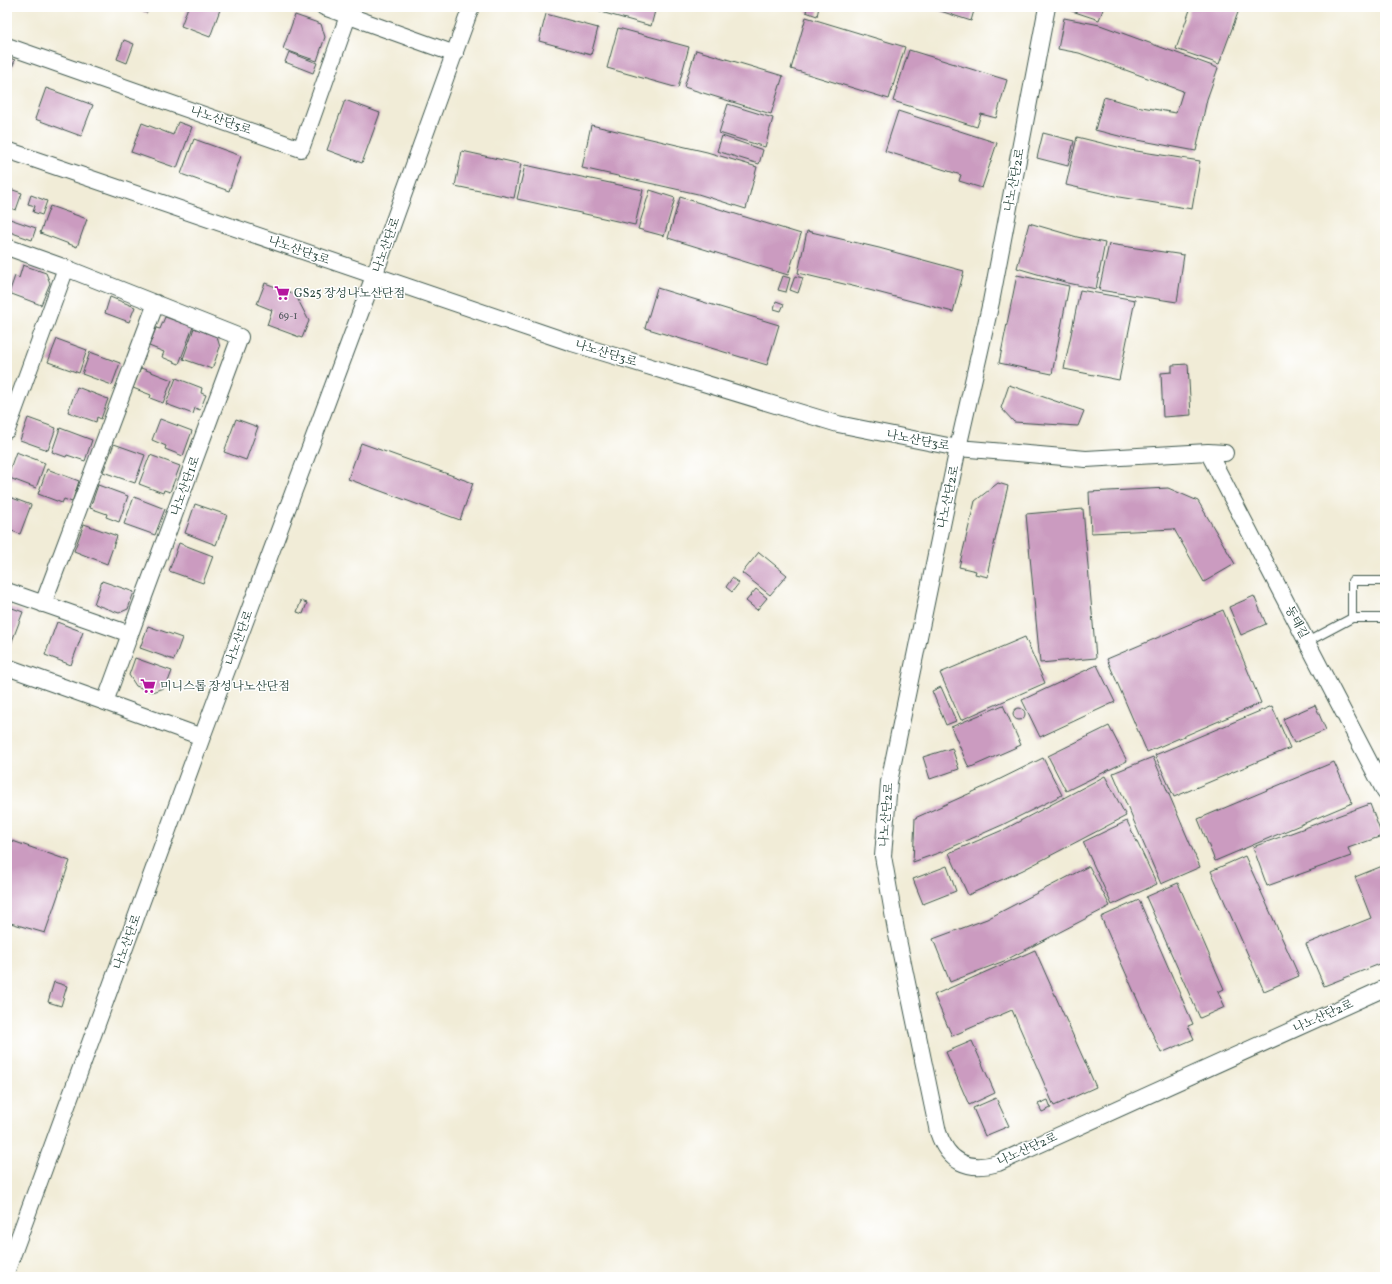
<svg xmlns="http://www.w3.org/2000/svg" width="1392" height="1284" font-family="Vollkorn,'Noto Serif KR',serif">
	<rect width="100%" height="100%" fill="#fff"/>
	<filter id="ink" filterUnits="userSpaceOnUse"><feTurbulence type="fractalNoise" baseFrequency=".025" numOctaves="2"/><feDisplacementMap in="SourceGraphic" scale="8" xChannelSelector="R" yChannelSelector="G"/><feConvolveMatrix kernelMatrix="1 2 1 2 8 2 1 2 1" color-interpolation-filters="sRGB"/></filter>
	<filter id="wash" filterUnits="userSpaceOnUse"><feTurbulence type="fractalNoise" baseFrequency=".012" numOctaves="4" result="noise"/><feDisplacementMap in="SourceGraphic" scale="16" xChannelSelector="R" yChannelSelector="G"/><feGaussianBlur stdDeviation="0.9" result="paint"/><feColorMatrix in="noise" values="0 0 0 0 0 0 0 0 0 0 0 0 0 0 0 0 0 1.4 0 .05"/><feComposite in="paint" operator="in"/></filter>
	<g filter="url(#wash)">
		<rect width="100%" height="100%" fill="#f1ecd7"/>
		<g id="blocks">
			<path fill="#cb9bc0" d="M 130,7 L 149,7 L 147,13 Z
				M 188,7 L 221,7 L 210,37 L 181,26 Z
				M 583,7 L 656,7 L 651,26 Z
				M 807,7 L 819,7 L 817,16 L 806,12 Z
				M 928,7 L 975,7 L 971,21 Z
				M 1070,7 L 1104,7 L 1099,20 L 1069,10 Z
				M 1191,7 L 1240,7 L 1219,64 L 1176,49 Z
				M 546,14 L 598,28 L 591,55 L 539,41 Z
				M 295,15 L 321,24 L 325,37 L 317,61 L 283,49 Z
				M 806,17 L 905,47 L 889,99 L 791,69 Z
				M 1064,18 L 1100,25 L 1218,68 L 1207,99 L 1196,151 L 1127,138 L 1095,130 L 1104,97 L 1136,106 L 1176,113 L 1183,91 L 1079,53 L 1058,49 Z
				M 618,28 L 689,47 L 678,88 L 607,68 Z
				M 124,40 L 134,44 L 127,63 L 117,59 Z
				M 696,50 L 783,76 L 771,114 L 684,87 Z
				M 909,50 L 1007,80 L 996,118 L 981,114 L 977,127 L 893,101 Z
				M 289,52 L 317,63 L 313,73 L 285,62 Z
				M 7,57 L 15,60 L 10,73 L 7,72 Z
				M 46,88 L 93,105 L 81,136 L 35,119 Z
				M 345,100 L 380,113 L 362,163 L 327,150 Z
				M 728,104 L 773,118 L 765,147 L 719,133 Z
				M 898,111 L 997,143 L 982,188 L 959,181 L 961,175 L 885,151 Z
				M 178,122 L 192,127 L 177,168 L 131,152 L 142,123 L 173,135 Z
				M 591,125 L 707,152 L 757,167 L 746,209 L 698,194 L 582,168 Z
				M 1043,133 L 1074,141 L 1068,166 L 1037,158 Z
				M 722,136 L 763,150 L 759,164 L 717,151 Z
				M 1077,137 L 1130,150 L 1200,161 L 1192,209 L 1119,197 L 1066,185 Z
				M 194,139 L 241,156 L 229,191 L 181,174 Z
				M 462,151 L 521,164 L 514,198 L 455,186 Z
				M 525,165 L 643,190 L 635,225 L 517,199 Z
				M 7,188 L 22,193 L 16,210 L 7,207 Z
				M 650,190 L 675,198 L 664,236 L 638,229 Z
				M 31,195 L 47,201 L 42,215 L 33,212 L 35,206 L 28,204 Z
				M 680,197 L 801,234 L 788,275 L 668,238 Z
				M 50,206 L 87,219 L 77,247 L 40,233 Z
				M 7,218 L 36,228 L 32,240 L 7,231 Z
				M 1029,223 L 1077,237 L 1105,243 L 1096,289 L 1068,283 L 1017,268 Z
				M 807,231 L 879,248 L 964,271 L 953,312 L 869,290 L 798,273 Z
				M 1109,244 L 1184,255 L 1177,302 L 1099,290 Z
				M 23,265 L 46,273 L 50,283 L 41,305 L 9,293 L 15,276 L 19,278 Z
				M 1017,275 L 1069,286 L 1052,374 L 999,363 Z
				M 783,276 L 790,278 L 786,292 L 778,290 Z
				M 795,276 L 803,278 L 798,293 L 790,290 Z
				M 265,283 L 295,294 L 309,321 L 302,338 L 267,325 L 272,310 L 257,304 Z
				M 657,288 L 779,325 L 767,365 L 645,328 Z
				M 1080,290 L 1135,300 L 1119,380 L 1064,369 Z
				M 110,297 L 135,307 L 129,322 L 105,313 Z
				M 776,301 L 784,304 L 781,311 L 774,309 Z
				M 165,317 L 193,327 L 179,364 L 162,357 L 164,352 L 149,346 L 156,328 L 160,329 Z
				M 194,328 L 217,337 L 220,347 L 212,369 L 183,359 Z
				M 57,339 L 87,350 L 79,373 L 48,362 Z
				M 90,352 L 120,363 L 112,385 L 82,374 Z
				M 1188,364 L 1191,415 L 1163,417 L 1161,373 L 1172,372 L 1172,365 Z
				M 141,368 L 172,380 L 163,403 L 150,398 L 151,395 L 133,388 Z
				M 176,378 L 202,388 L 201,393 L 206,395 L 200,410 L 195,408 L 193,414 L 166,404 Z
				M 1009,385 L 1084,411 L 1078,426 L 1014,422 L 1001,408 Z
				M 77,387 L 108,399 L 101,419 L 97,417 L 96,422 L 68,412 Z
				M 28,418 L 56,428 L 48,450 L 20,440 Z
				M 160,419 L 192,431 L 183,456 L 165,449 L 166,446 L 152,440 Z
				M 236,419 L 258,427 L 246,460 L 224,452 Z
				M 60,428 L 92,440 L 85,461 L 67,455 L 66,457 L 52,452 Z
				M 361,443 L 473,483 L 460,520 L 348,479 Z
				M 114,444 L 145,455 L 135,483 L 103,472 Z
				M 16,452 L 45,463 L 36,488 L 7,477 Z
				M 150,455 L 180,466 L 170,492 L 164,490 L 163,493 L 139,484 Z
				M 47,469 L 79,481 L 72,502 L 64,499 L 62,503 L 38,494 Z
				M 998,483 L 1008,486 L 988,570 L 989,570 L 988,577 L 975,574 L 976,571 L 959,567 L 975,501 Z
				M 98,485 L 128,496 L 119,522 L 106,517 L 107,514 L 90,508 Z
				M 1168,488 L 1198,501 L 1235,564 L 1204,582 L 1174,529 L 1091,533 L 1089,492 Z
				M 7,496 L 31,505 L 20,534 L 7,529 Z
				M 134,497 L 165,509 L 155,535 L 124,524 Z
				M 195,504 L 227,515 L 216,545 L 185,533 Z
				M 1083,509 L 1096,658 L 1040,663 L 1026,514 Z
				M 84,524 L 117,536 L 107,564 L 74,551 Z
				M 179,543 L 213,556 L 203,583 L 169,571 Z
				M 759,552 L 787,575 L 770,595 L 742,573 Z
				M 732,578 L 739,583 L 732,592 L 726,587 Z
				M 102,581 L 134,592 L 128,609 L 119,613 L 94,604 Z
				M 756,589 L 767,598 L 757,610 L 746,601 Z
				M 1254,596 L 1266,624 L 1241,635 L 1229,607 Z
				M 301,601 L 307,603 L 303,614 L 297,612 Z
				M 7,606 L 23,612 L 11,644 L 7,642 Z
				M 1223,610 L 1261,703 L 1147,752 L 1107,659 Z
				M 57,622 L 83,632 L 71,665 L 45,655 Z
				M 148,626 L 182,638 L 174,660 L 140,648 Z
				M 1025,637 L 1045,683 L 961,720 L 940,673 Z
				M 135,658 L 172,671 L 166,687 L 152,692 L 136,686 L 129,675 Z
				M 1097,665 L 1115,702 L 1040,737 L 1022,700 Z
				M 941,687 L 956,721 L 946,725 L 932,691 Z
				M 1003,705 L 1021,745 L 969,768 L 951,727 Z
				M 1315,705 L 1326,730 L 1294,743 L 1283,719 Z
				M 1272,706 L 1290,748 L 1174,797 L 1155,755 Z
				M1013 714a6 6 0 1 1 12 0a6 6 0 1 1-12 0Z
				M 1109,726 L 1127,761 L 1066,791 L 1048,756 Z
				M 952,748 L 959,769 L 930,779 L 923,757 Z
				M 1153,757 L 1200,867 L 1161,884 L 1113,773 Z
				M 1043,758 L 1062,795 L 1002,825 L 941,852 L 913,862 L 915,818 L 984,787 Z
				M 1334,762 L 1352,803 L 1215,861 L 1198,819 Z
				M 1105,776 L 1126,816 L 1023,870 L 968,895 L 949,853 L 1005,829 Z
				M 1370,804 L 1382,836 L 1348,848 L 1351,856 L 1267,886 L 1253,847 Z
				M 1127,821 L 1157,884 L 1112,905 L 1083,842 Z
				M 7,839 L 70,861 L 45,933 L 7,922 Z
				M 1245,856 L 1299,976 L 1264,991 L 1211,871 Z
				M 1385,865 L 1385,962 L 1324,986 L 1306,944 L 1371,918 L 1355,877 Z
				M 947,866 L 956,891 L 923,904 L 913,879 Z
				M 1089,866 L 1110,906 L 1004,961 L 950,982 L 933,939 L 987,919 Z
				M 1178,883 L 1224,989 L 1218,992 L 1225,1007 L 1200,1018 L 1146,897 Z
				M 1139,900 L 1193,1024 L 1188,1026 L 1194,1039 L 1161,1053 L 1101,917 Z
				M 1035,950 L 1096,1087 L 1054,1106 L 1012,1010 L 952,1036 L 934,995 Z
				M 54,982 L 67,986 L 61,1006 L 48,1002 Z
				M 972,1041 L 995,1093 L 969,1105 L 946,1052 Z
				M 996,1098 L 1009,1126 L 985,1136 L 973,1108 Z
				M 1048,1100 L 1051,1108 L 1042,1112 L 1038,1104 Z"/>
		</g>
	</g>
	<g filter="url(#ink)">
		<use href="#blocks" fill-opacity="0" stroke="#3e574c" stroke-width="1"/>
		<g fill="none" stroke-linecap="round" stroke-linejoin="round">
			<defs>
				<path id="service" d="M 1352,618 L 1352,581 L 1385,581
					M 1307,642 L 1352,618 L 1385,618"/>
				<path id="minor" d="M 324,7 L 455,54
					M 1047,7 L 991,302 L 958,448 L 889,782 L 883,856 L 896,930 L 938,1132 C 948,1162 968,1172 998,1163 L 1385,988
					M 7,46 L 301,149 L 348,16
					M 7,150 L 572,343 L 838,424 L 958,448 L 1086,459 L 1208,452 L 1225,453
					M 7,247 L 66,268 L 240,337 L 130,634 L 7,591
					M 7,430 L 66,268
					M 1208,452 L 1385,792
					M 43,604 L 156,303
					M 7,667 L 105,702 L 202,737
					M 105,702 L 130,634
					M 7,1270 L 202,737 L 374,276 L 471,7"/>
			</defs>
			<use href="#service" stroke="#3e574c" stroke-width="10"/>
			<use href="#minor" stroke="#3e574c" stroke-width="18"/>
			<use href="#service" stroke="#fff" stroke-width="8"/>
			<use href="#minor" stroke="#fff" stroke-width="16"/>
		</g>
	</g>
	<defs>
		<symbol id="supermarket-bare" viewBox="-9 -9 18 18"><path d="M-6-5.5h2.5l.6 2H6L4.5 2H-2.5L-4.4-4H-6ZM-1.5 3.2a1.3 1.3 0 1 0 .1 0ZM3 3.2a1.3 1.3 0 1 0 .1 0Z" fill="#b5179e" stroke="#fff" stroke-width="2.5" paint-order="stroke"/></symbol>
	</defs>
	<g fill-rule="evenodd">
		<use href="#supermarket-bare" x="271" y="282" width="22" height="22"/>
		<use href="#supermarket-bare" x="137" y="675" width="22" height="22"/>
	</g>
	<g text-anchor="middle" stroke-width="3" stroke-linejoin="round" paint-order="stroke">
		<g font-size="10" fill="#4a5457">
			<text x="288" y="319">69-1</text>
		</g>
		<g font-size="12" fill="#1f3d34" stroke="#fff">
			<text transform="translate(221 120) rotate(19)" y="4">나노산단5로</text>
			<text transform="translate(1014 180) rotate(-79)" y="4">나노산단2로</text>
			<text transform="translate(386 245) rotate(-70)" y="4">나노산단로</text>
			<text transform="translate(299 250) rotate(19)" y="4">나노산단3로</text>
			<text transform="translate(606 353) rotate(17)" y="4">나노산단3로</text>
			<text transform="translate(918 440) rotate(11)" y="4">나노산단3로</text>
			<text transform="translate(185 486) rotate(-70)" y="4">나노산단1로</text>
			<text transform="translate(948 497) rotate(-78)" y="4">나노산단2로</text>
			<text transform="translate(1297 622) rotate(62)" y="4">동태길</text>
			<text transform="translate(239 638) rotate(-70)" y="4">나노산단로</text>
			<text transform="translate(886 815) rotate(-85)" y="4">나노산단2로</text>
			<text transform="translate(127 942) rotate(-70)" y="4">나노산단로</text>
			<text transform="translate(1323 1016) rotate(-24)" y="4">나노산단2로</text>
			<text transform="translate(1027 1149) rotate(-24)" y="4">나노산단2로</text>
		</g>
		<g font-size="12" fill="#1f3d34" stroke="#fff" text-anchor="start">
			<text x="294" y="297">GS25 장성나노산단점</text>
			<text x="160" y="690">미니스톱 장성나노산단점</text>
		</g>
	</g>
	<rect width="1392" height="1284" fill="none" stroke="#fff" stroke-width="24"/>
</svg>
